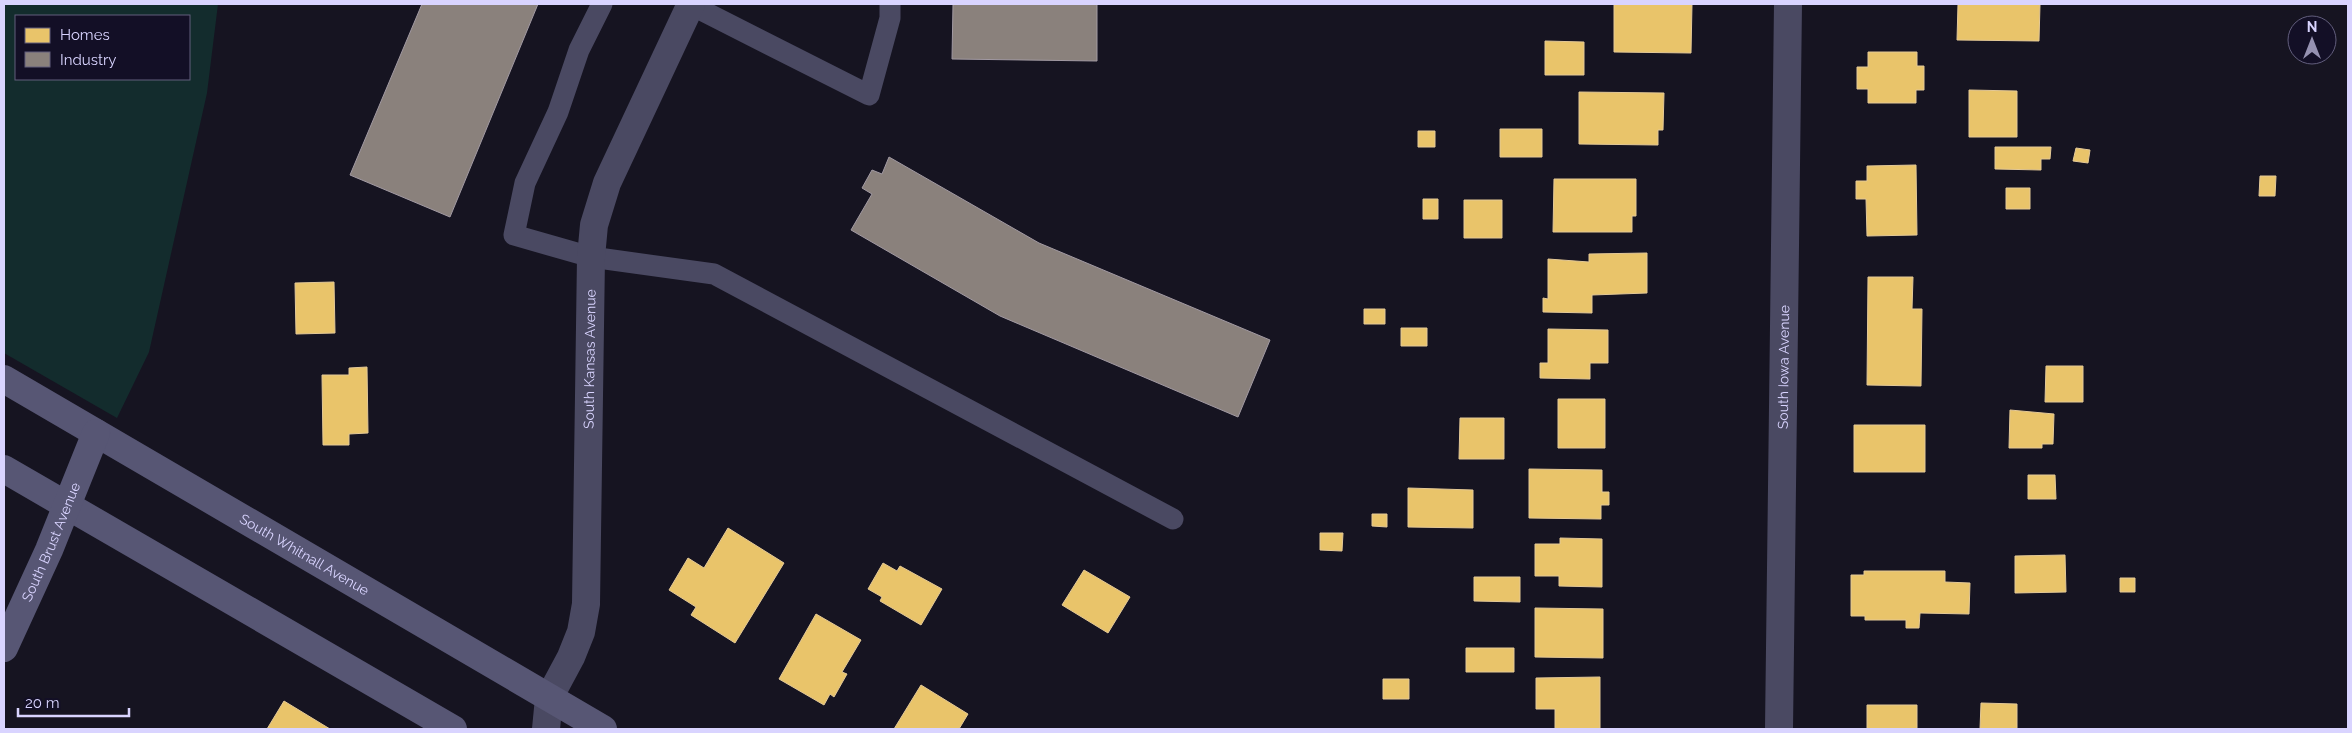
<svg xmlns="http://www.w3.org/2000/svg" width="2352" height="733" font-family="Raleway,sans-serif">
	<rect width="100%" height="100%" fill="#161421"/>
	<path fill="#132c2d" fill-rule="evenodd" d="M 4,4 L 218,4 L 207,93 L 149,352 L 117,418 L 4,353 ZM 16,16 L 189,16 L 189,79 L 16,79 Z"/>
	<path fill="#e9c46a" stroke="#e4c997" d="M 1614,4 L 1692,4 L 1691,53 L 1614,52 Z
		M 1958,4 L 2040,4 L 2039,41 L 1957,40 Z
		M 1545,41 L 1584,42 L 1584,75 L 1545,75 Z
		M 1868,52 L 1917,52 L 1917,66 L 1924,66 L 1924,90 L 1916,90 L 1916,103 L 1868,103 L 1868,89 L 1857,89 L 1857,67 L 1868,67 Z
		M 1969,90 L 2017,91 L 2017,137 L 1969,137 Z
		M 1579,92 L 1664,93 L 1663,130 L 1658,130 L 1658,145 L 1579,144 Z
		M 1500,129 L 1542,129 L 1542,157 L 1500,157 Z
		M 1418,131 L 1435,131 L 1435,147 L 1418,147 Z
		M 1995,147 L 2051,147 L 2050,159 L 2041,159 L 2041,170 L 1995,169 Z
		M 2076,148 L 2090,150 L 2088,163 L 2073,161 Z
		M 1916,165 L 1917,235 L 1867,236 L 1866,199 L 1856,199 L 1856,181 L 1867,181 L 1867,166 Z
		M 2260,176 L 2276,176 L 2275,196 L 2259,196 Z
		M 1554,179 L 1636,179 L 1636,216 L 1632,216 L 1632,232 L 1553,232 Z
		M 2006,188 L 2030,188 L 2030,209 L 2006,209 Z
		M 1423,199 L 1438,199 L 1438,219 L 1423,219 Z
		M 1464,200 L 1502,200 L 1502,238 L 1464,238 Z
		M 1647,253 L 1647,293 L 1592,295 L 1592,313 L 1543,312 L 1543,298 L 1548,299 L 1548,259 L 1589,262 L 1589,254 Z
		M 1868,277 L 1913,277 L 1912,309 L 1922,309 L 1921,386 L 1867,385 Z
		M 334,282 L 335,333 L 296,334 L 295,283 Z
		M 1364,309 L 1385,309 L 1385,324 L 1364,324 Z
		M 1401,328 L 1427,328 L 1427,346 L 1401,346 Z
		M 1548,329 L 1608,330 L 1608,363 L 1590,363 L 1590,379 L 1540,378 L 1540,363 L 1548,363 Z
		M 2046,366 L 2083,366 L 2083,402 L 2045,402 Z
		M 367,367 L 368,433 L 349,434 L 349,445 L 323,445 L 322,375 L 349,375 L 349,368 Z
		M 1558,399 L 1605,399 L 1605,448 L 1558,448 Z
		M 2010,410 L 2054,414 L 2053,444 L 2042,444 L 2042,448 L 2009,448 Z
		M 1460,418 L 1504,418 L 1504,459 L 1459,459 Z
		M 1854,425 L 1925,425 L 1925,472 L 1854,472 Z
		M 1529,469 L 1602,470 L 1602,492 L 1609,492 L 1609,505 L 1601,505 L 1601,519 L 1529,518 Z
		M 2028,475 L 2055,475 L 2056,499 L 2028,499 Z
		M 1408,488 L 1473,490 L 1473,528 L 1408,527 Z
		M 1372,514 L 1387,514 L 1387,527 L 1372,526 Z
		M 728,528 L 784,563 L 735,643 L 691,615 L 696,607 L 669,590 L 688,558 L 704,568 Z
		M 1320,533 L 1343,533 L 1342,551 L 1320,550 Z
		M 1560,538 L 1602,539 L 1602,587 L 1559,586 L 1559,576 L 1535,576 L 1535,544 L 1560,544 Z
		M 2065,555 L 2066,592 L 2015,593 L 2015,556 Z
		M 883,563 L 897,571 L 900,566 L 942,589 L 921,625 L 880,601 L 882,597 L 868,589 Z
		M 1084,570 L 1130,597 L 1108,633 L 1062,605 Z
		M 1864,571 L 1945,571 L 1945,582 L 1970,583 L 1969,614 L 1920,613 L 1919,628 L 1906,628 L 1906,620 L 1865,620 L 1865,616 L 1851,616 L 1851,575 L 1864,575 Z
		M 1474,577 L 1520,577 L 1520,602 L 1474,601 Z
		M 2120,578 L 2135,578 L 2135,592 L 2120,592 Z
		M 1535,608 L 1603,609 L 1603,658 L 1535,657 Z
		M 816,614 L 861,640 L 842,672 L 847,674 L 834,697 L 830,694 L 824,705 L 779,679 Z
		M 1466,648 L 1514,648 L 1514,672 L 1466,672 Z
		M 1600,677 L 1600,729 L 1555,729 L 1555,709 L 1536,709 L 1536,678 Z
		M 1383,679 L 1409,679 L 1409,699 L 1383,699 Z
		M 921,685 L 968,714 L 959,729 L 894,729 Z
		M 284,701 L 330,729 L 267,729 Z
		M 1981,703 L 2017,704 L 2017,729 L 1980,729 Z
		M 1867,705 L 1917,705 L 1917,729 L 1867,729 Z"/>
	<path fill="#8a817c" stroke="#a29aa3" d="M 422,4 L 538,4 L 450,217 L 350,175 Z
		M 953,4 L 1097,4 L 1097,61 L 952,59 Z
		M 889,157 L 1039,243 L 1270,340 L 1238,417 L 1000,316 L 851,230 L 872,194 L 862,188 L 872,170 L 882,174 Z"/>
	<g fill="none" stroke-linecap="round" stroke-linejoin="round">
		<path stroke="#4a4962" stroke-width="21" d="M 602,4 L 579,50 L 558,112 L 525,183 L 514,235 L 591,257 L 714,274 L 1173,519
			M 691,5 L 869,95 L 890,18 L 890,4"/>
		<g stroke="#4a4962" stroke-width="28">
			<path id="s1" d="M 546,729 L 549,698 L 571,657 L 581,632 L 586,604 L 591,257 L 594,225 L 607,183 L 691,4"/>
			<path id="s2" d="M 1779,729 L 1788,4"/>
		</g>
		<g stroke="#575674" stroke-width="28">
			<path id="s3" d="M 4,379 L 603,729"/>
			<path d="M 4,469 L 453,729"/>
			<path id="s4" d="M 4,648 L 49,550 L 96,433"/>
		</g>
	</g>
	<g text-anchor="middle" stroke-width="5" stroke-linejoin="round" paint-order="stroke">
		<g font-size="14" fill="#d9d4ff" stroke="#130f26">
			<text dy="5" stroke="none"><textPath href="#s1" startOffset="378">South Kansas Avenue</textPath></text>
			<text dy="5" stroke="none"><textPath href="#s2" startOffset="362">South Iowa Avenue</textPath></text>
			<text dy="5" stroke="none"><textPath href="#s4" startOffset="116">South Brust Avenue</textPath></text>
			<text dy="5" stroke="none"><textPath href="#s3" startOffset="348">South Whitnall Avenue</textPath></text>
		</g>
	</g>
	<rect width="2352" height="733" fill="none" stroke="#d9d4ff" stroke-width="10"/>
	<rect x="15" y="15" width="175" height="65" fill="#130f26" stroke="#625e7d"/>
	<rect x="25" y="28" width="25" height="15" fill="#e9c46a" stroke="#625e7d"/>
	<text x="60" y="40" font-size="15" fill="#d9d4ff">Homes</text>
	<rect x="25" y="52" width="25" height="15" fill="#8a817c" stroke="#625e7d"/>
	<text x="60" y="65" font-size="15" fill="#d9d4ff">Industry</text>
	<g transform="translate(2312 40)"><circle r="24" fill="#130f26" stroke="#625e7d"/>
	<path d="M0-4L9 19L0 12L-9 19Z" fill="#9591b1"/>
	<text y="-8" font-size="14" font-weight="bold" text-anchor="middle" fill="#d9d4ff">N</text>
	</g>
	<path d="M18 708v8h111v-8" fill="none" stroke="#d9d4ff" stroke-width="2.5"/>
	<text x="25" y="708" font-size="15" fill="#d9d4ff" stroke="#130f26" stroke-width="4" paint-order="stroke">20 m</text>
</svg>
